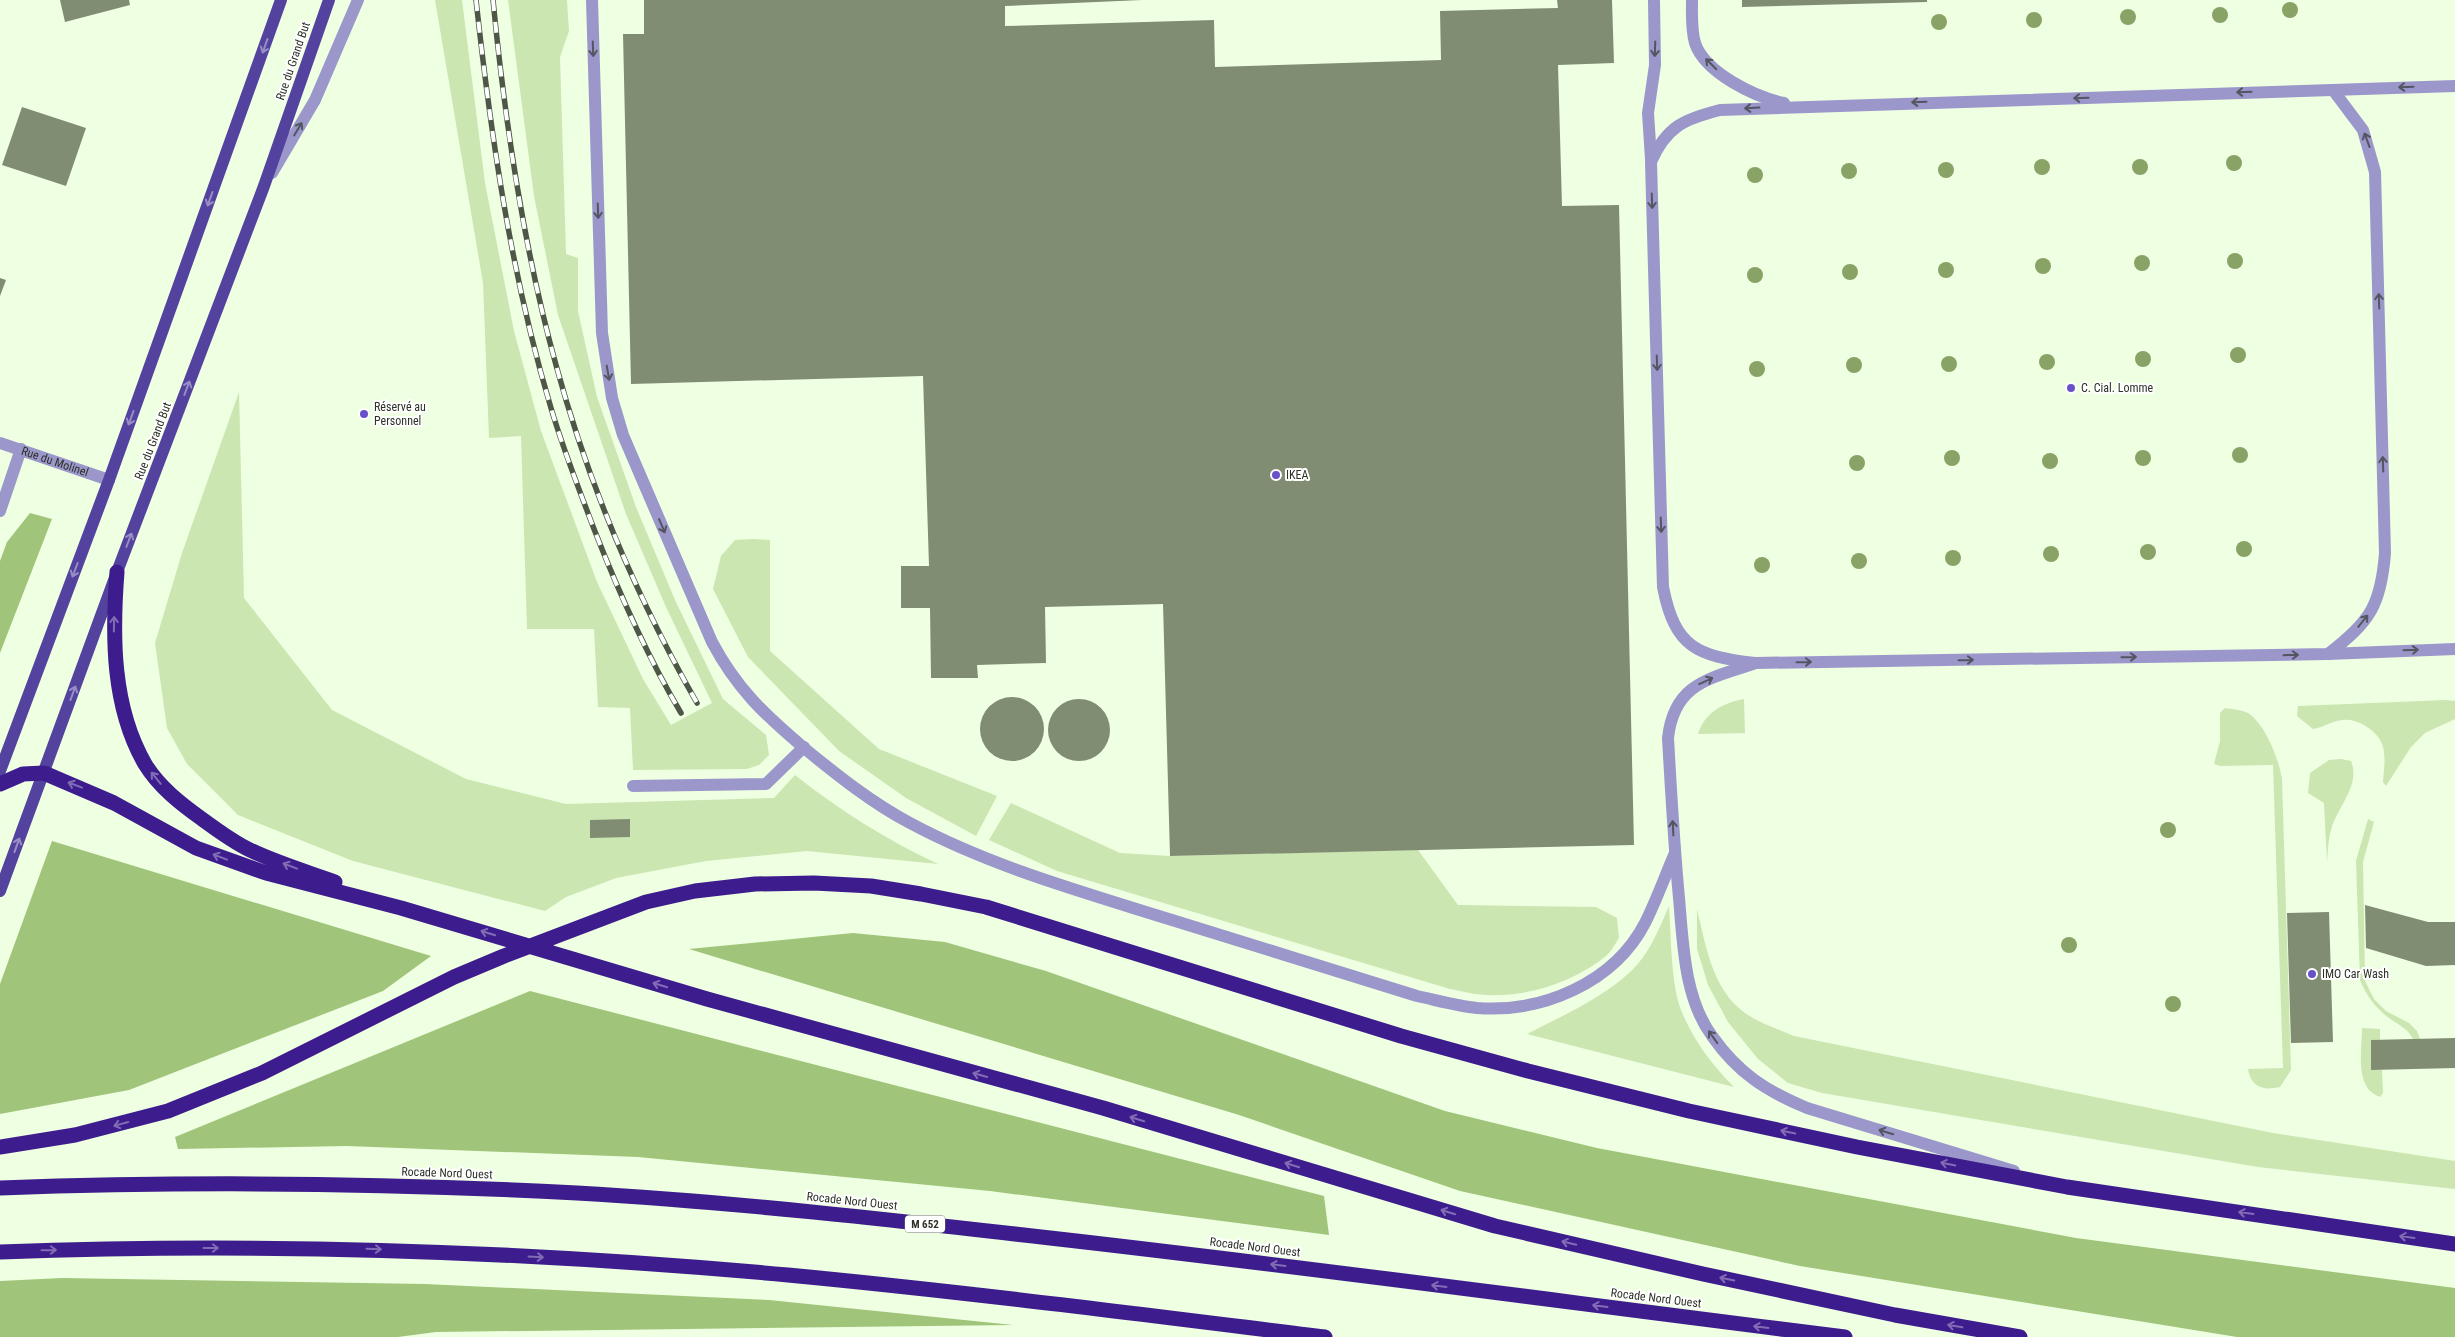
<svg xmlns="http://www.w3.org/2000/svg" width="2455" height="1337" font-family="'Roboto Condensed',sans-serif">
	<rect width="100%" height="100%" fill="#efffe2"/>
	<path fill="#cbe6b0" d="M 435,0 L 462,0 L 485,183 L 514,331 L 541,431 L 597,582 L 643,679 L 671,725 L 712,703 L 666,607 L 626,514 L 558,315 L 534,196 L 508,0 L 567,0 L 569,31 L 560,57 L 566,254 L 578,258 L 578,311 L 597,397 L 636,507 L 675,600 L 723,699 L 766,735 L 769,755 L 759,765 L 747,769 L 633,770 L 630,708 L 598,707 L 594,629 L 527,629 L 521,436 L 489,438 L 483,283 Z
		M 239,392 L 244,598 L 332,710 L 466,779 L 566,804 L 774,798 L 795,775 C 839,810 887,840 938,864 L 807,851 L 706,861 L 616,878 L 566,897 L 545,911 L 353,861 L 238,815 L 187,764 L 167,728 L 155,643 L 182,553 Z
		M 753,539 L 770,540 L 770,651 L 879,749 L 997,796 L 976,836 L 906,798 L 839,751 L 748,657 L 713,589 L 721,556 L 735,540 Z
		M 1744,699 L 1745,733 L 1698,734 C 1705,712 1723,703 1744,699 Z
		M 2446,700 L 2455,701 L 2455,719 L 2425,733 L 2411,747 L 2386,786 L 2383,782 C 2385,756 2389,740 2364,725 C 2357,721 2349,719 2342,720 C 2331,721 2323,728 2313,729 L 2297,716 L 2298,706 Z
		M 2225,708 C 2231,709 2242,710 2248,713 C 2265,724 2279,759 2282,779 L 2291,1070 L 2280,1087 C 2263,1091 2251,1087 2248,1069 L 2283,1068 L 2273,765 L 2220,766 L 2214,764 L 2220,741 L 2220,713 Z
		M 2341,759 L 2351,761 C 2361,786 2337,807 2331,830 C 2328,840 2328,852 2327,862 L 2324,803 L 2308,793 L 2310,773 L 2329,760 Z
		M 1011,803 L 1120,853 L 1170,856 L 1418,850 L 1458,905 L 1596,907 L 1617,918 L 1619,938 C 1615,944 1611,952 1606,956 C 1574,982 1528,997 1488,995 C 1475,995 1462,991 1450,989 L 1057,871 L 989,840 Z
		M 2368,819 L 2374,822 L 2363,862 L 2365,981 L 2374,999 L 2386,1011 L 2409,1023 L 2417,1031 L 2420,1039 L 2413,1039 C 2408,1029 2399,1025 2389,1018 C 2375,1007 2367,997 2360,980 L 2356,861 Z
		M 1669,906 C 1671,935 1671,985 1681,1010 C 1693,1040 1712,1065 1734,1087 L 1527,1034 C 1562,1016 1601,999 1630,972 C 1649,955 1659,929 1669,906 Z
		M 1697,909 C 1706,946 1712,989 1745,1013 C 1759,1023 1778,1029 1794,1036 L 2273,1133 L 2455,1161 L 2455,1189 L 2258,1167 L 1822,1093 L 1788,1083 L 1758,1059 L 1728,1022 L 1708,985 L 1697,949 Z
		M 2362,1028 L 2380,1029 L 2380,1040 L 2371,1041 L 2371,1070 L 2382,1070 L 2383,1093 L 2380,1097 C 2354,1088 2362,1051 2362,1028 Z"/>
	<path fill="#a0c57a" d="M 30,513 L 52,519 L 0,653 L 0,561 L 7,542 Z
		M 52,841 L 431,956 L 383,991 L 129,1090 L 0,1114 L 0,984 Z
		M 853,933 L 945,942 L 1046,971 L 1445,1111 L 1597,1148 L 2076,1238 L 2455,1288 L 2455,1337 L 2237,1337 L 1800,1266 L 1460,1191 L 1239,1115 L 689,949 Z
		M 530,991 L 1324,1196 L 1329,1235 L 990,1191 L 638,1157 L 347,1146 L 178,1149 L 175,1137 Z
		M 62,1278 L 425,1284 L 769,1300 L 1013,1325 L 436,1332 L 398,1337 L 0,1337 L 0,1281 Z"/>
	<path fill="#808d73" d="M 60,0 L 129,0 L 130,5 L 65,22 Z
		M 644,0 L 1142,0 L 1005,6 L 1005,26 L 1214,20 L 1215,67 L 1441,60 L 1440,11 L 1558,8 L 1557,0 L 1612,0 L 1614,63 L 1558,65 L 1562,206 L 1619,205 L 1634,845 L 1170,856 L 1163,604 L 1045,607 L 1046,663 L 977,665 L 978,678 L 931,678 L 930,608 L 901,608 L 901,566 L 929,566 L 923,376 L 631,384 L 623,34 L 644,34 Z
		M 1742,0 L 1927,0 L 1927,2 L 1742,7 Z
		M 22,107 L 86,128 L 66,186 L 2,165 Z
		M 0,278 L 6,280 L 0,296 Z
		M980 729a32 32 0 1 1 64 0a32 32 0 1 1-64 0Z
		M1048 730a31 31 0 1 1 62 0a31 31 0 1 1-62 0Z
		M 630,819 L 630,837 L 590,838 L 590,820 Z
		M 2365,905 L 2428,922 L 2455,922 L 2455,965 L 2426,966 L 2366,948 Z
		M 2329,912 L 2333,1042 L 2291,1043 L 2287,913 Z
		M 2455,1038 L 2455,1068 L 2371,1070 L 2371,1040 Z"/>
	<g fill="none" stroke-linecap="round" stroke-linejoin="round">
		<g stroke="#9b97cb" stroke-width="12">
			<path d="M 592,0 L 602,333 L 612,398 L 623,435 L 712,642 C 737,689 764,714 804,748 C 837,775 872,803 910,823 C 992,867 1083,892 1172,920 C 1254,945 1335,971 1417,996 C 1436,1000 1457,1006 1477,1008 C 1542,1013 1614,983 1645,923 C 1656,901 1665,876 1675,853"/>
			<path d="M 1692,0 C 1692,14 1691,29 1695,43 C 1705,73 1755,97 1784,103"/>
			<path d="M 2455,86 L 1720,110 C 1684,119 1666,127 1651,162 L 1663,587 C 1675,648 1697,656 1755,663 L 2328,654 L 2455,649"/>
			<path d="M 1651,159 L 1648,113 L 1655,65 L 1654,0"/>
			<path d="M 272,173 L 315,100 L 358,0"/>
			<path id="s1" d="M 0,443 L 109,480"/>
			<path d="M 0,511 L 21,449"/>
			<path d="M 2328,654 C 2370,622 2381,605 2385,553 L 2375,172 L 2363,130 L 2333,90"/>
			<path d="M 1753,664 C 1708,679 1674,684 1668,738 C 1671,792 1674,845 1679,898 C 1683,943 1684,998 1712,1036 C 1738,1073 1766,1091 1807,1108 L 2014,1171"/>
			<path d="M 633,786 L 766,784 L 804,747"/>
		</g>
		<path stroke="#53439f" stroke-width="12" d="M 0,771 L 109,480 L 281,0
			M 0,891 L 117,572 L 264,186 L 329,0"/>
		<path stroke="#3d1d8d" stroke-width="15" d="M 117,572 C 112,636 112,707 145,764 C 159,787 181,804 202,819 C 217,830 233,842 250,850 C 277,863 307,872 335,882
			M 0,784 L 23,774 L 44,773 L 114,803 L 196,848 L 266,873 L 401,908 L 707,999 L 1103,1108 L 1495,1226 L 1703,1274 L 1895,1315 L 2020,1337
			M 0,1147 L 75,1135 L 168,1111 L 262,1073 L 454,977 L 504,956 L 646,902 L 695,891 L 755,884 L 814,883 L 871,886 L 921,894 L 986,907 L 1401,1036 L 1528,1071 L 1689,1111 L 1857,1147 L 2067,1187 L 2455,1244
			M 0,1188 C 193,1181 385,1183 577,1193 C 735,1202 893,1220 1050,1238 C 1315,1268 1580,1304 1845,1337
			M 0,1252 C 263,1242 526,1251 788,1275 C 967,1292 1146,1315 1325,1337"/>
		<defs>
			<path id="rail" d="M 476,0 C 491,137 511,275 551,408 C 563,449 579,489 594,529 C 619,593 646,654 681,713
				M 493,0 C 505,123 523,246 556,365 C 588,483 637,598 697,703"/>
		</defs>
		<use href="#rail" stroke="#4e5648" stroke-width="5.5"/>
		<use href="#rail" stroke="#fff" stroke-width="4" stroke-dasharray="11" stroke-linecap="butt"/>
	</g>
	<g fill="#89a266">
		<circle cx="2290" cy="10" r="8"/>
		<circle cx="2220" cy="15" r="8"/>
		<circle cx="2128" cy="17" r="8"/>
		<circle cx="2034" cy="20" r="8"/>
		<circle cx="1939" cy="22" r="8"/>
		<circle cx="2234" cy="163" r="8"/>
		<circle cx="2042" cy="167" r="8"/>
		<circle cx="2140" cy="167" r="8"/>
		<circle cx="1946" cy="170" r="8"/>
		<circle cx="1849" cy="171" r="8"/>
		<circle cx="1755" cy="175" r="8"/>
		<circle cx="2235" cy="261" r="8"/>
		<circle cx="2142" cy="263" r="8"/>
		<circle cx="2043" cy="266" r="8"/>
		<circle cx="1946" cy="270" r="8"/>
		<circle cx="1850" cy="272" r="8"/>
		<circle cx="1755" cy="275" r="8"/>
		<circle cx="2238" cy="355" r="8"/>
		<circle cx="2143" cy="359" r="8"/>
		<circle cx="2047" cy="362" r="8"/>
		<circle cx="1949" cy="364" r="8"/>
		<circle cx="1854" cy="365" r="8"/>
		<circle cx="1757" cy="369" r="8"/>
		<circle cx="2240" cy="455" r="8"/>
		<circle cx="1952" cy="458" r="8"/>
		<circle cx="2143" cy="458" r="8"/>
		<circle cx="2050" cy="461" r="8"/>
		<circle cx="1857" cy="463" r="8"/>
		<circle cx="2244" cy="549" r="8"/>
		<circle cx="2148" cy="552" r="8"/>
		<circle cx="2051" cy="554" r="8"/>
		<circle cx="1953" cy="558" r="8"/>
		<circle cx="1859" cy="561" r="8"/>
		<circle cx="1762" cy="565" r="8"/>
		<circle cx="2168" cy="830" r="8"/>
		<circle cx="2069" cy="945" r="8"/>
		<circle cx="2173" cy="1004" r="8"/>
	</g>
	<defs><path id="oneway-shaft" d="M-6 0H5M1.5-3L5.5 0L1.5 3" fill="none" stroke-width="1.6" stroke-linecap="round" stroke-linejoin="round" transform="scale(1.25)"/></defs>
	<g stroke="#988ec5">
		<use href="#oneway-shaft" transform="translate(265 46) rotate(110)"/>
		<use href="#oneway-shaft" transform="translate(210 199) rotate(110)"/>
		<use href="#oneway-shaft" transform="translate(187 388) rotate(-69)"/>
		<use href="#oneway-shaft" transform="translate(131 418) rotate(110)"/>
		<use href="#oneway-shaft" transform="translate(129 540) rotate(-69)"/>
		<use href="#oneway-shaft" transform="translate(75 570) rotate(111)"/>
		<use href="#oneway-shaft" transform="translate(73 693) rotate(-70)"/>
		<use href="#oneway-shaft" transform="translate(17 845) rotate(-70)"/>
	</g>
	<g stroke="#535560">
		<use href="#oneway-shaft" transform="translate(593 49) rotate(88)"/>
		<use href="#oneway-shaft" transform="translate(1655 49) rotate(92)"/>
		<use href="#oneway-shaft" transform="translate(1711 64) rotate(-135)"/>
		<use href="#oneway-shaft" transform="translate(2406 87) rotate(178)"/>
		<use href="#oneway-shaft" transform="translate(2244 92) rotate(178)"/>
		<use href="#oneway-shaft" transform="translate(2081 98) rotate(178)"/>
		<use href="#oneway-shaft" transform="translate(1919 102) rotate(178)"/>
		<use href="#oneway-shaft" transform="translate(1752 108) rotate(177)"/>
		<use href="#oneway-shaft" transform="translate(298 129) rotate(-59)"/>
		<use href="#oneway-shaft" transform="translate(2367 140) rotate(-110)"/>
		<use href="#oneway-shaft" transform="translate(1652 201) rotate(88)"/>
		<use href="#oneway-shaft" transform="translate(598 211) rotate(88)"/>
		<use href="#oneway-shaft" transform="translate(2379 301) rotate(-92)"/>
		<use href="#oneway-shaft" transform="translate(1657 363) rotate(88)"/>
		<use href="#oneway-shaft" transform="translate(608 373) rotate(80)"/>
		<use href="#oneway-shaft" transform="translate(2383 464) rotate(-92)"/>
		<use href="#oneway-shaft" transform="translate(1661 525) rotate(88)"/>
		<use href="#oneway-shaft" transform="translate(662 526) rotate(67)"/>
		<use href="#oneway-shaft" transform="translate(2363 621) rotate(-51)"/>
		<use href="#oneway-shaft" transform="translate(2411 650) rotate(-2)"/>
		<use href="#oneway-shaft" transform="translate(2291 655) rotate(-1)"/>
		<use href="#oneway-shaft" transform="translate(2129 657) rotate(-1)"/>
		<use href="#oneway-shaft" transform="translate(1966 660) rotate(-1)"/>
		<use href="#oneway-shaft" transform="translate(1804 662) rotate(-1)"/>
		<use href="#oneway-shaft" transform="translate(1706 681) rotate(-25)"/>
		<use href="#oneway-shaft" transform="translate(1673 828) rotate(-93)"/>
		<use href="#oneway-shaft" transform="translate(1713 1037) rotate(-125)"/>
		<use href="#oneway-shaft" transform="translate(1886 1132) rotate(-163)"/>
	</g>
	<g stroke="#816cb5">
		<use href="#oneway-shaft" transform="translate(114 624) rotate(-89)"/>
		<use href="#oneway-shaft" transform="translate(156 778) rotate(-129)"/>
		<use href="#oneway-shaft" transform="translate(75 785) rotate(-159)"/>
		<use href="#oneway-shaft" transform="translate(220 857) rotate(-159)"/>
		<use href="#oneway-shaft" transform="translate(290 866) rotate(-159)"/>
		<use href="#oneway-shaft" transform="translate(488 933) rotate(-163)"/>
		<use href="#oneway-shaft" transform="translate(660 985) rotate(-163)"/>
		<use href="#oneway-shaft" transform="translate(980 1075) rotate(-164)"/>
		<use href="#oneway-shaft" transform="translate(1137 1119) rotate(-163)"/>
		<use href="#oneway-shaft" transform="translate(121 1124) rotate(165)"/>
		<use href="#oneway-shaft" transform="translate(1788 1132) rotate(-168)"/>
		<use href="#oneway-shaft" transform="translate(1948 1164) rotate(-169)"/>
		<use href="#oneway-shaft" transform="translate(1292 1165) rotate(-163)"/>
		<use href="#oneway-shaft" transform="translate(1448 1212) rotate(-163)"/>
		<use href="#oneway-shaft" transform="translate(2246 1213) rotate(-172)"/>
		<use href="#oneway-shaft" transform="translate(2407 1237) rotate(-172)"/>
		<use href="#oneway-shaft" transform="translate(1569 1243) rotate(-167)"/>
		<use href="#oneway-shaft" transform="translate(211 1248)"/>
		<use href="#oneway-shaft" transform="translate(374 1249) rotate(2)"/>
		<use href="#oneway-shaft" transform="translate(49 1250) rotate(-1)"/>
		<use href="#oneway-shaft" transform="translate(536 1257) rotate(3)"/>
		<use href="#oneway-shaft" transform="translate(1278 1265) rotate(-173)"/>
		<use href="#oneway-shaft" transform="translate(1727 1279) rotate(-168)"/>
		<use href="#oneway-shaft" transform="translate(1439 1286) rotate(-173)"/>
		<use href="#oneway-shaft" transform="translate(1600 1306) rotate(-173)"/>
		<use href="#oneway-shaft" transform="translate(1955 1326) rotate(-170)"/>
		<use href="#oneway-shaft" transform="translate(1761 1327) rotate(-173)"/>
	</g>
	<g fill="#6951ca" stroke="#fff" stroke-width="2">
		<circle cx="2071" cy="388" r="5"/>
		<circle cx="364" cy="414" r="5"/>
		<circle cx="1276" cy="475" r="5"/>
		<circle cx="2312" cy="974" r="5"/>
	</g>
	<g text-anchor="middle" stroke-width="4" stroke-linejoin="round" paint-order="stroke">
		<rect fill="#fff" stroke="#6b7068" stroke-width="1" x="905" y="1215.5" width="40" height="17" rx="4"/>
		<g font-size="11" font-weight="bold" fill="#2c3227">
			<text x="925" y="1228">M 652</text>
		</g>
		<g font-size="12" fill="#2c3227" stroke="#fff">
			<text transform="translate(293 61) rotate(-71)" y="4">Rue du Grand But</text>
			<text transform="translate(153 441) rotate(-69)" y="4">Rue du Grand But</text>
			<text dy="4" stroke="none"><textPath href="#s1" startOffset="58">Rue du Molinel</textPath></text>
			<text transform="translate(447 1173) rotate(2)" y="4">Rocade Nord Ouest</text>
			<text transform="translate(852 1201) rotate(6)" y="4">Rocade Nord Ouest</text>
			<text transform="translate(1255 1247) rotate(7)" y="4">Rocade Nord Ouest</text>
			<text transform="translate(1656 1298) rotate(7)" y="4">Rocade Nord Ouest</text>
		</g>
		<g font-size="12" fill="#2c3227" stroke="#fff" text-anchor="start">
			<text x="2081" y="392">C. Cial. Lomme</text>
			<text x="374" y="411">Réservé au<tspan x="374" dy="14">Personnel</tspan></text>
			<text x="1286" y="479">IKEA</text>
			<text x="2322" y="978">IMO Car Wash</text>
		</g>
	</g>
</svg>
